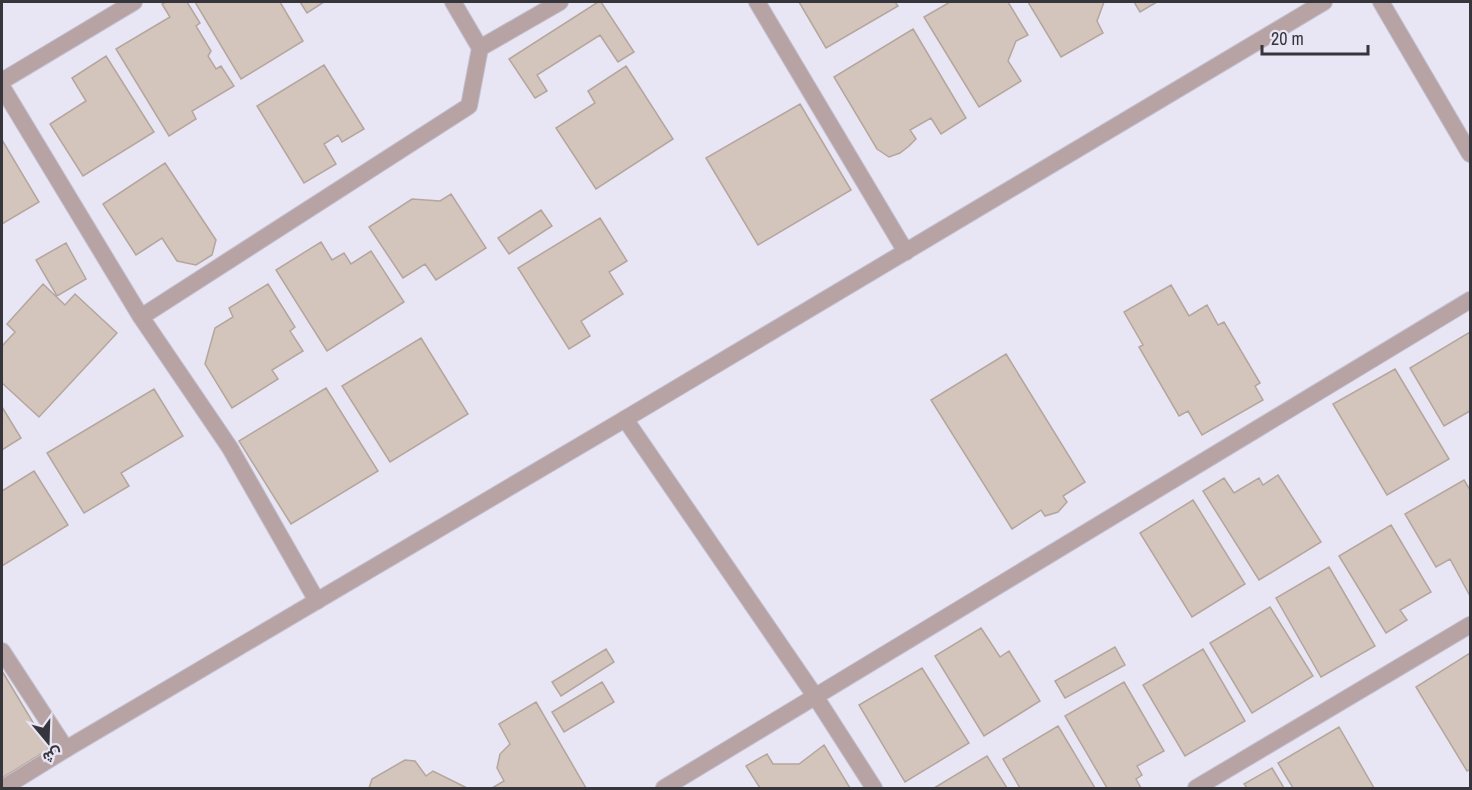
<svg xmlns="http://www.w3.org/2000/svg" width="1472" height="790" font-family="'Archivo Narrow',Vazirmatn,sans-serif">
	<rect width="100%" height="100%" fill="#e8e5f5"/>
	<path fill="#d4c5bc" stroke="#b4a69d" stroke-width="1.5" d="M 166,2 L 187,2 L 200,23 L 196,26 L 211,51 L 208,56 L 216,69 L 221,66 L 234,86 L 192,111 L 196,119 L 169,136 L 116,49 L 170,17 L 162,4 Z
		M 195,2 L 280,2 L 303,41 L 241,79 Z
		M 300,2 L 324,2 L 307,13 Z
		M 598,2 L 601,2 L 634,52 L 618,62 L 600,35 L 537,75 L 547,91 L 535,98 L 509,59 Z
		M 799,2 L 895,2 L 898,6 L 826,48 Z
		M 950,2 L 1008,2 L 1028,35 L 1016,41 L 1008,61 L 1021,81 L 979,107 L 924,17 Z
		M 1028,2 L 1104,2 L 1097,21 L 1103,33 L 1061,57 Z
		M 1134,2 L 1157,2 L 1140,12 Z
		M 913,29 L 966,118 L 941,134 L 931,118 L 910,130 L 916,139 L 909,146 L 900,153 L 889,157 L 877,149 L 834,77 Z
		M 106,56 L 154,132 L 83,176 L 50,124 L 86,101 L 72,78 Z
		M 324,65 L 364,129 L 342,142 L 338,135 L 324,144 L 336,164 L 304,183 L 257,106 Z
		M 626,66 L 673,139 L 596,189 L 556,128 L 595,103 L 588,91 Z
		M 800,104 L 851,190 L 758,245 L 706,158 Z
		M 2,140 L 39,202 L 2,224 Z
		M 165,163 L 216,240 L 212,255 L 196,265 L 177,261 L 162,238 L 136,255 L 103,204 Z
		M 451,194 L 486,248 L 436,280 L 425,264 L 403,278 L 369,227 L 412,199 L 440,201 Z
		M 541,210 L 552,226 L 509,254 L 498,238 Z
		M 600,218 L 627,261 L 609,272 L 623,294 L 581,321 L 590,336 L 569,349 L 518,268 Z
		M 321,242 L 332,260 L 344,253 L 351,264 L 371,251 L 404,302 L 327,351 L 276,270 Z
		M 66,243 L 86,279 L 57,296 L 36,260 Z
		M 43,284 L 65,305 L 75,294 L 117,333 L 39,417 L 2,383 L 2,346 L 15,332 L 7,324 Z
		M 268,284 L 295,327 L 290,331 L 303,351 L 272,370 L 278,379 L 232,408 L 205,364 L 215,328 L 233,317 L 229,308 Z
		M 1171,285 L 1189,316 L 1207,305 L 1218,325 L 1224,322 L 1260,383 L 1255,386 L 1263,400 L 1202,435 L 1188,411 L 1179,416 L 1139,347 L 1143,345 L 1124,312 Z
		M 1470,332 L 1470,411 L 1444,426 L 1410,368 Z
		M 421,338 L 468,414 L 390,462 L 342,386 Z
		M 1006,354 L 1085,482 L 1063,496 L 1067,502 L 1058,512 L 1045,516 L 1041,510 L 1012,529 L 931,400 Z
		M 1395,369 L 1449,459 L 1387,495 L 1333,404 Z
		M 326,388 L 378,471 L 291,524 L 239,441 Z
		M 154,389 L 183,436 L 121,473 L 129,486 L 84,513 L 47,453 Z
		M 2,407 L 21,438 L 2,450 Z
		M 34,471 L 68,525 L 2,566 L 2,491 Z
		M 1278,475 L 1321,542 L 1259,580 L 1203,491 L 1224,478 L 1234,493 L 1259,478 L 1263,485 Z
		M 1464,480 L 1470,490 L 1470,596 L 1450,559 L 1436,567 L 1405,514 Z
		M 1193,500 L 1245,584 L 1192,617 L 1140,533 Z
		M 1391,525 L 1431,592 L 1400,610 L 1407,620 L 1386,633 L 1339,556 Z
		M 1329,567 L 1375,646 L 1321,677 L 1276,598 Z
		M 1270,607 L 1313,676 L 1252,713 L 1210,643 Z
		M 981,628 L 1000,657 L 1009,651 L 1040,701 L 984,736 L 935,656 Z
		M 1115,647 L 1125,665 L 1065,698 L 1055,681 Z
		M 606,649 L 614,662 L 561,696 L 552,682 Z
		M 1203,649 L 1245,721 L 1185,756 L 1143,685 Z
		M 1470,653 L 1470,769 L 1467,771 L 1416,687 Z
		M 922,668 L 969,743 L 905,782 L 859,705 Z
		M 2,671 L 49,749 L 2,778 Z
		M 602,682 L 614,702 L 564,732 L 552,712 Z
		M 1124,682 L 1164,751 L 1137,766 L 1142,775 L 1136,779 L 1141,788 L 1107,788 L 1065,716 Z
		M 536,702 L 586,788 L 492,788 L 504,781 L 497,768 L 500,754 L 510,744 L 499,724 Z
		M 1058,726 L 1095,788 L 1020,788 L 1003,759 Z
		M 1339,727 L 1374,788 L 1293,788 L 1278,763 Z
		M 824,745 L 850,788 L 760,788 L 746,766 L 767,754 L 773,764 L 799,764 Z
		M 987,756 L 1007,788 L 934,788 Z
		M 405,760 L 415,761 L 426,776 L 433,771 L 467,788 L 369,788 L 372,779 Z
		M 1272,768 L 1284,788 L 1247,788 L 1244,784 Z"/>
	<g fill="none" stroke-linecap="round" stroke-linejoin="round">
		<defs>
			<path id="minor" d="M 453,2 L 480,48
				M 757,2 L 906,252
				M 1381,2 L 1470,154
				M 2,81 L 134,2
				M 2,87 L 141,317 L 230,448 L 317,601
				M 141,317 L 469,106 L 480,48 L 560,2
				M 625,419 L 815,696 L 874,788
				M 2,651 L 66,749
				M 664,788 L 1470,300
				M 1196,788 L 1470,625"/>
			<path id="tertiary" d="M 3,788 L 66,749 L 625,419 L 1324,2"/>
		</defs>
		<use href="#minor" stroke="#c4c2d0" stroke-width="18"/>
		<use href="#tertiary" stroke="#c4c2d0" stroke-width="18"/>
		<use href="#minor" stroke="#b7a2a4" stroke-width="16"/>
		<use href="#tertiary" stroke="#b7a2a4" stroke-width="16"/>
	</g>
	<rect width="1472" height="790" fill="none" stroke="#36353b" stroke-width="6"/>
	<g transform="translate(48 742) rotate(161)" stroke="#e8e5f5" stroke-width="4.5" paint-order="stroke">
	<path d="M0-4.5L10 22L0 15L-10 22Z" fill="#36353b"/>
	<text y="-9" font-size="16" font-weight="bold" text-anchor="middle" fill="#36353b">ش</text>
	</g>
	<path d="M1262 45v9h106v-9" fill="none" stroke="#36353b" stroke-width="3"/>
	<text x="1271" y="45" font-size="18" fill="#36353b" stroke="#e8e5f5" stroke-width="4.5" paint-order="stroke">20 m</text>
</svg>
